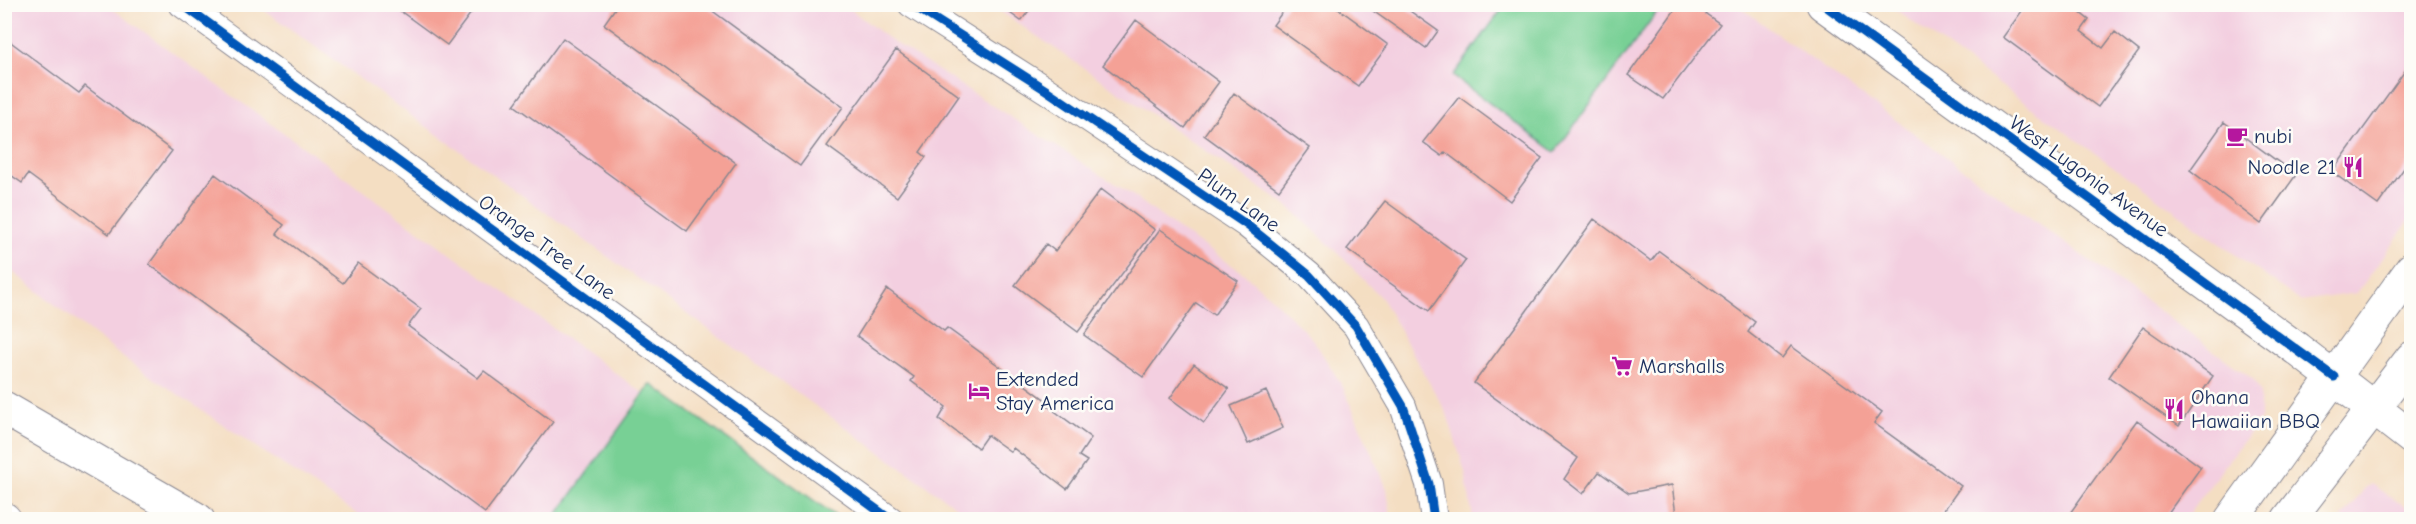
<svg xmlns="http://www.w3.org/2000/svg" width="2416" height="524" font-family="'Comic Neue',sans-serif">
	<rect width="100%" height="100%" fill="#fdfcf7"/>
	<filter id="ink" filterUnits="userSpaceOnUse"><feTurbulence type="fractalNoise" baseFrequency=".0167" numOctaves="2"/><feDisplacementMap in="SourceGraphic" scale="12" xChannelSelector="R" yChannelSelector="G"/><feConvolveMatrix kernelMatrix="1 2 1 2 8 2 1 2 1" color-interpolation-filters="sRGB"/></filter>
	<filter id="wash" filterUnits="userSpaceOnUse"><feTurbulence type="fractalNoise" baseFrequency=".008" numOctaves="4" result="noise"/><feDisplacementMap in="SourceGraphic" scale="24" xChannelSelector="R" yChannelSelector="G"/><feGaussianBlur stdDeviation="1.35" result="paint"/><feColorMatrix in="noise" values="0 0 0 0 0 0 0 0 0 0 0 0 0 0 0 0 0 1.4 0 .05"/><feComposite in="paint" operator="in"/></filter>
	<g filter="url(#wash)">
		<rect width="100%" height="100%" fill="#f4dec2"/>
		<path fill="#f3cfe0" d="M 4,5 L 107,5 L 643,393 L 554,519 L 364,519 L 125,359 L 5,266 Z
			M 257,5 L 845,5 L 890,40 L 1131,194 L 1175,227 L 1242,272 L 1276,302 L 1314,341 L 1343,387 L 1387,489 L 1391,519 L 973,519 Z
			M 991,5 L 1505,5 L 1453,77 L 1555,152 L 1662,5 L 1737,5 L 2254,380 L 2260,392 L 2260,419 L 2185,519 L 1473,519 L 1465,472 L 1447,414 L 1382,299 L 1338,253 L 1290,208 Z
			M 1889,5 L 2411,5 L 2411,218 L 2357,293 L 2300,301 Z
			M 2371,484 L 2411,511 L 2411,519 L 2341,519 L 2365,488 Z"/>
		<path fill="#78d095" stroke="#4a807a" stroke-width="1.5" d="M 1505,5 L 1505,4 L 1662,5 L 1555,152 L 1453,76 Z
			M 651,384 L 840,519 L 554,519 Z"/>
		<g id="blocks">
			<path fill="#f4a196" d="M 618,4 L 703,4 L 843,107 L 800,166 L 604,24 Z
				M 993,4 L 1034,4 L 1021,21 L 1003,8 L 1001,11 Z
				M 1288,4 L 1332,4 L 1388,45 L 1358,86 L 1273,25 Z
				M 1363,4 L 1400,4 L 1438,31 L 1426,48 Z
				M 1679,4 L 1692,4 L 1720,24 L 1663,99 L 1628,75 Z
				M 2027,4 L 2069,4 L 2089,20 L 2081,31 L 2103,48 L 2115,32 L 2139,51 L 2098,107 L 2003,37 Z
				M 392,5 L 477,5 L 447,45 Z
				M 1136,20 L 1219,82 L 1185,128 L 1103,65 Z
				M 4,37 L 79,93 L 85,86 L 172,151 L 109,234 L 28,174 L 22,183 L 4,170 Z
				M 563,38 L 736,163 L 687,231 L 514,105 Z
				M 896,50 L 959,96 L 920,152 L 926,157 L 897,197 L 827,146 Z
				M 2412,61 L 2412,157 L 2378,205 L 2332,172 Z
				M 1234,93 L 1310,148 L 1279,190 L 1204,135 Z
				M 1459,97 L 1542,158 L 1510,201 L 1445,152 L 1442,156 L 1423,142 Z
				M 2224,122 L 2296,175 L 2261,224 L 2190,170 Z
				M 215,174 L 284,225 L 277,234 L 343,283 L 358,263 L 421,309 L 408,326 L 478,378 L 484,371 L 553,422 L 485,513 L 149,264 Z
				M 1101,189 L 1155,230 L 1078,332 L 1015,285 L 1046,244 L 1055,251 Z
				M 1385,201 L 1466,260 L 1429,311 L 1365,265 L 1366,263 L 1347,249 Z
				M 1594,219 L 1651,261 L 1659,251 L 1755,322 L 1748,332 L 1782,358 L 1791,346 L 1882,412 L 1874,423 L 1961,486 L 1937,520 L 1701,520 L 1692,513 L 1676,515 L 1672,485 L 1629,493 L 1599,472 L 1583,494 L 1564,479 L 1578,458 L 1474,383 Z
				M 1160,229 L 1238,281 L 1214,315 L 1196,303 L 1143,377 L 1084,335 Z
				M 887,289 L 944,331 L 947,328 L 1047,401 L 1045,404 L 1091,438 L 1079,456 L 1087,461 L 1067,489 L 1013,448 L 1011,452 L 987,435 L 978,448 L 939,419 L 946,407 L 911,381 L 914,377 L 857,336 Z
				M 2143,327 L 2213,376 L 2179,426 L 2109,377 Z
				M 1194,364 L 1229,389 L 1204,423 L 1170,398 Z
				M 1266,391 L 1283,428 L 1248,444 L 1231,406 Z
				M 2137,420 L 2201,467 L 2163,520 L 2065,520 Z"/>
		</g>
	</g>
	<g filter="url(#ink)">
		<use href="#blocks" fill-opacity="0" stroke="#888690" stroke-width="1.5"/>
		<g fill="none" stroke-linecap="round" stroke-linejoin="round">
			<defs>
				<path id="street" d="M 182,4 L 891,520
					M 911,4 L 1046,90 L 1247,225 L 1309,275 L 1356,326 L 1403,406 L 1429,484 L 1434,520"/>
				<path id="secondary" d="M 1823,4 L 2297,349 L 2412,438"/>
				<path id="primary" d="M 2231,520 L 2412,269
					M 2288,520 L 2412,358"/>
				<path id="highway" d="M 4,408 L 198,520
					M 4,519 L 5,520"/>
			</defs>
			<use href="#street" stroke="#888690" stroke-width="28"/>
			<use href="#secondary" stroke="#888690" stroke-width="35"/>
			<use href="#primary" stroke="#888690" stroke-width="35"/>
			<use href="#highway" stroke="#888690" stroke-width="35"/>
			<use href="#street" stroke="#fff" stroke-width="26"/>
			<use href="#secondary" stroke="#fff" stroke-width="33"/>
			<use href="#primary" stroke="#fff" stroke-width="33"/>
			<use href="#highway" stroke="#fff" stroke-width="33"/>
			<defs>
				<path id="cycleway" d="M 182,4 L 891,520
					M 911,4 L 1046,90 L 1247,225 L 1309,275 L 1356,326 L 1403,406 L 1429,484 L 1434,520
					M 1823,4 L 2334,377"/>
			</defs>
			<use href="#cycleway" stroke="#fdfcf7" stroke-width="13"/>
			<use href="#cycleway" stroke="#0057b8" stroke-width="9"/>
		</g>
	</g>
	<defs>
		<symbol id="cafe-bare" viewBox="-9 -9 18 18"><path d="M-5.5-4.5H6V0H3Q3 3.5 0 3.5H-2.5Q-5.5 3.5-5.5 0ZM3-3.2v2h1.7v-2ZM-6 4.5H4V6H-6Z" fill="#b5179e" stroke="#fdfcf7" stroke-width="2.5" paint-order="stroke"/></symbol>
		<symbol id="restaurant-bare" viewBox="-9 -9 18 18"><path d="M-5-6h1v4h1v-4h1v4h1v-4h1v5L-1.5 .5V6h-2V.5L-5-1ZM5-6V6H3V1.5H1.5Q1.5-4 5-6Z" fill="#b5179e" stroke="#fdfcf7" stroke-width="2.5" paint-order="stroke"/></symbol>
		<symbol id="supermarket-bare" viewBox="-9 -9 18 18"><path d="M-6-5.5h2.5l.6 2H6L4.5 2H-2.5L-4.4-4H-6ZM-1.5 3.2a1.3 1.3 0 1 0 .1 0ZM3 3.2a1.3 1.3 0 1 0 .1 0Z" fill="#b5179e" stroke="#fdfcf7" stroke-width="2.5" paint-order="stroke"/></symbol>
		<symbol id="hotel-bare" viewBox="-9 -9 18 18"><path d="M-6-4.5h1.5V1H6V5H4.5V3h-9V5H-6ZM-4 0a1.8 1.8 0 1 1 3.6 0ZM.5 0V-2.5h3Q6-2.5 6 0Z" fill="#b5179e" stroke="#fdfcf7" stroke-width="2.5" paint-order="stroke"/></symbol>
	</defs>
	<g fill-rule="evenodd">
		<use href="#cafe-bare" x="2222" y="121" width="30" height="30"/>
		<use href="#restaurant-bare" x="2338" y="152" width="30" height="30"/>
		<use href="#supermarket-bare" x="1607" y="351" width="30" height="30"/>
		<use href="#hotel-bare" x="964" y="376" width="30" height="30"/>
		<use href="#restaurant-bare" x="2159" y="394" width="30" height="30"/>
	</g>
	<g text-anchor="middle" stroke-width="5" stroke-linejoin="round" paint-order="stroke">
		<g font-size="21" fill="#1b2f5e" stroke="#fdfcf7" text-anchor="start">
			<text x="2254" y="143">nubi</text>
			<text x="2336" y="174" text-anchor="end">Noodle 21</text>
			<text x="1639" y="373">Marshalls</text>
			<text x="996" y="386">Extended<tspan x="996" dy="24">Stay America</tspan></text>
			<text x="2191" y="404">Ohana<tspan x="2191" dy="24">Hawaiian BBQ</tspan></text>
		</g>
		<g font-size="21" fill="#1b2f5e" stroke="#fdfcf7">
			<text transform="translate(2089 176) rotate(36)" y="7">West Lugonia Avenue</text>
			<text transform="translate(1239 200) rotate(35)" y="7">Plum Lane</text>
			<text transform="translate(547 247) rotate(36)" y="7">Orange Tree Lane</text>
		</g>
	</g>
	<rect width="2416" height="524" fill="none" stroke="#fdfcf7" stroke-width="24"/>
</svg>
